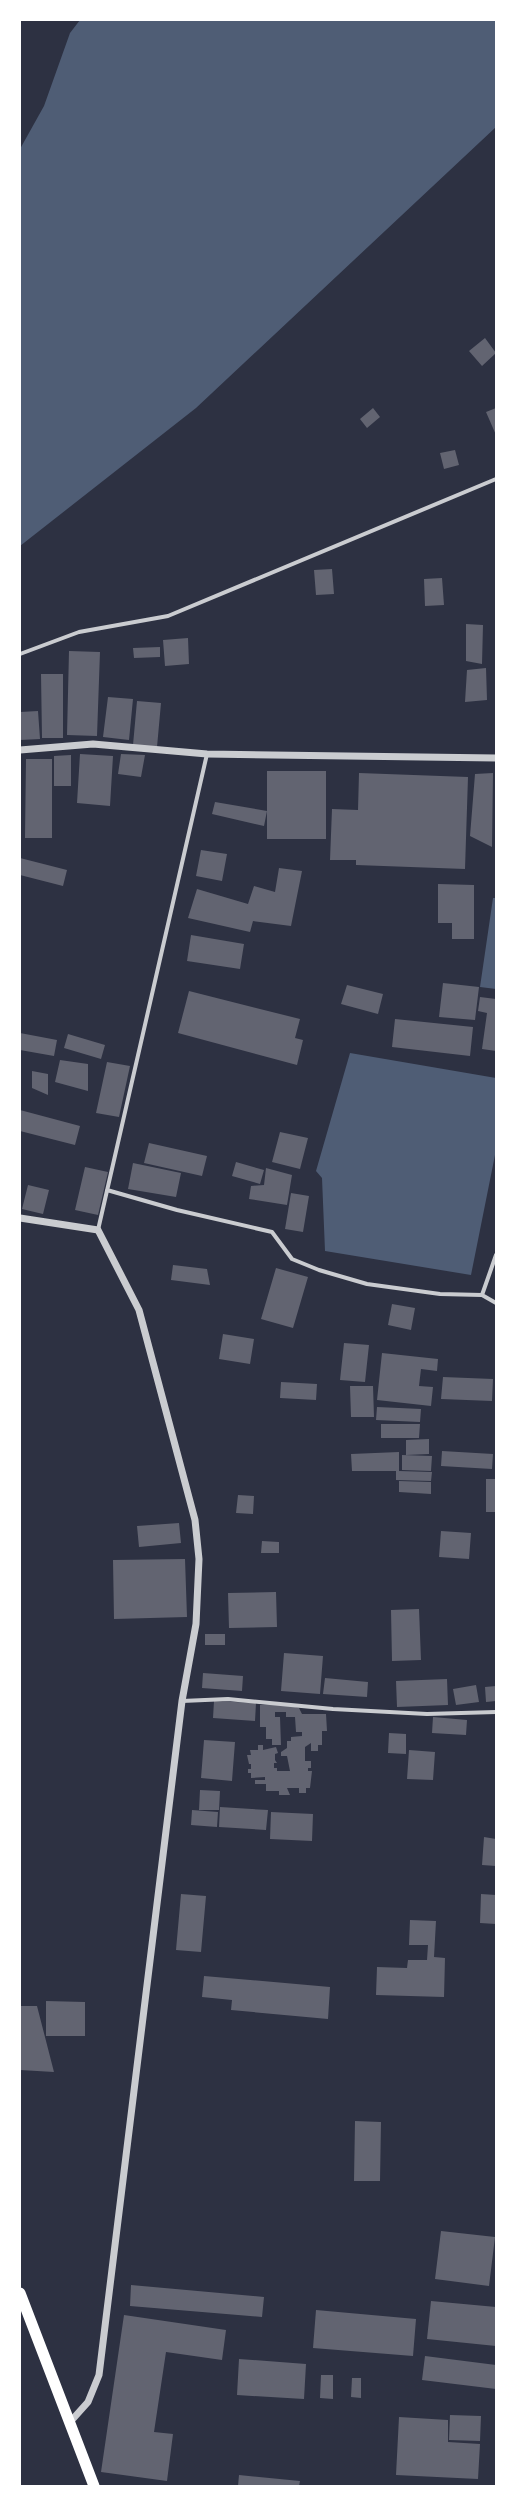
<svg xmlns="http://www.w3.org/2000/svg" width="516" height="2506" viewBox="0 0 516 2506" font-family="Signika,sans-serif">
	<rect width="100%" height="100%" fill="#2d3142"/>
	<path fill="#4f5d75" d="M80,20H496V127L196,408L20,546V149L44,106L70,33Z
		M493,898H496V989L480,987Z
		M350,1053L496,1078V1150L471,1275L325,1251L322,1178L316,1171Z"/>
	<path fill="#626471" d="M485,338L496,353L482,366L469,351Z
		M373,408L380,417L367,428L360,419Z
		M496,408V435L486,412Z
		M455,450L459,465L444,469L440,453Z
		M332,569L334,594L316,595L314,570Z
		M442,578L444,605L425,606L424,579Z
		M466,624L483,625L482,664L466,661Z
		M188,638L189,664L165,666L163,640Z
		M160,647V657L134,658L133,648Z
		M69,651L100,652L97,736L67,735Z
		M486,668L487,700L465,702L467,670Z
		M41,674H63V738H42Z
		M108,697L133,699L129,740L103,737Z
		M137,701L161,703L157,747L133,745Z
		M38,711L40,739L20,740V712Z
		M80,754L113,756L110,806L77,803Z
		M121,754L145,755L141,777L118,774Z
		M71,755V786H54V756Z
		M26,759H52V838H25Z
		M267,771H326V839H267Z
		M359,773L468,777L465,869L356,865V860H330L332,809L358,810Z
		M493,773L492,847L470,836L475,774Z
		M215,802L267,811L264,826L212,814Z
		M201,850L227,854L222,881L196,876Z
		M20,858L67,870L63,886L20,875Z
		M279,868L302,871L291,926L253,921L250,932L188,918L197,889L248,904L254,886L275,892Z
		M438,884L474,885V939H452V923H438Z
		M191,935L244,944L240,969L187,961Z
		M443,983L479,987L475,1020L439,1017Z
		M347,985L383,994L378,1014L341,1004Z
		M189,991L300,1019L295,1038L303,1040L297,1065L178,1033Z
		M480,997L496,999V1051L482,1049L487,1013L478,1011Z
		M395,1019L473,1027L470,1056L392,1047Z
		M20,1033L57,1040L54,1056L20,1050Z
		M68,1034L105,1045L101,1059L64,1048Z
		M60,1060L88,1064V1091L55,1082Z
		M107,1062L130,1066L119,1117L96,1113Z
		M32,1071L48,1074V1095L32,1088Z
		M20,1110L80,1126L75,1145L20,1131Z
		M280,1132L308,1138L300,1169L272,1162Z
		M149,1143L207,1156L202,1176L144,1163Z
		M236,1162L264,1170L260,1184L232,1176Z
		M133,1163L181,1173L176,1197L128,1189Z
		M85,1167L108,1172L98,1215L75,1210Z
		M266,1168L292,1175L287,1205L249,1199L251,1186L264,1185Z
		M28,1185L49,1190L43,1214L22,1209Z
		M291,1193L309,1196L303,1232L285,1229Z
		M173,1265L207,1269L210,1285L171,1280Z
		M276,1268L308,1277L293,1328L261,1319Z
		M392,1304L415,1308L411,1330L388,1325Z
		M223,1334L254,1339L250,1364L219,1359Z
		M344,1343L369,1345L365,1382L340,1380Z
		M382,1353L438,1359L437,1371L421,1369L419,1386L433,1387L431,1406L377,1400Z
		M443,1377L493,1379L492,1401L441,1399Z
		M281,1382L317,1384L316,1400L280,1398Z
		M350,1386H373L374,1417H351Z
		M377,1407L421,1409L420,1422L376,1420Z
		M381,1424H420L419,1438H381Z
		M429,1439V1454L406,1455V1440Z
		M442,1451L493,1454L492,1469L441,1466Z
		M399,1452V1471L432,1472L431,1481L396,1480V1471H352L351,1454Z
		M402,1455L432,1456L431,1471L402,1470Z
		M486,1479H496V1512H486Z
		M399,1481L431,1482V1494L399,1492Z
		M238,1495L254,1496L253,1514L236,1513Z
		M179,1523L181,1543L139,1547L137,1526Z
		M441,1531L471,1533L469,1559L439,1557Z
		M262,1541L279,1542V1553H261Z
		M185,1559L187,1617L114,1619L113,1560Z
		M276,1592L277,1627L229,1628L228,1593Z
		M419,1609L421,1660L392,1661L391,1610Z
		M205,1634H225V1645H205Z
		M284,1653L323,1656L320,1694L281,1691Z
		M203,1673L243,1676L242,1691L202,1688Z
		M325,1678L368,1682L367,1697L323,1694Z
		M447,1679L448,1705L397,1707L396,1681Z
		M476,1685L479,1702L456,1705L453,1689Z
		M496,1686V1701L486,1702L485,1687Z
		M214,1701L256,1703L255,1721L213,1718Z
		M284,1704L299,1708L302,1714H326L327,1731H322V1745H318V1751H311V1743L305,1747V1761H311V1768H308V1771H312L310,1788H306V1793H299V1788H287L290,1795H279V1791H266V1784H255V1780H265V1777L251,1778V1773H248V1769H251V1764H249L247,1755H251L250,1750H258V1745H263V1750L276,1747L278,1753L275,1754V1760L277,1763H274V1768H277V1771H290L287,1756H281V1752L287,1748V1741H291V1737L302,1736V1732H296L295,1717H286V1712H275V1717H280L281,1745H272V1739H266V1727H260V1705Z
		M433,1717L467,1720L466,1735L432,1733Z
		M389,1733L406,1734V1754L388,1753Z
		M204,1740L235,1742L232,1781L201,1778Z
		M409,1750L435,1752L433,1780L407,1779Z
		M200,1790L220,1791L219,1810H199Z
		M220,1807L268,1810L266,1830L219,1827Z
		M192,1810L218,1812L217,1827L191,1825Z
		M271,1812L313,1814L312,1841L270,1839Z
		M484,1837L496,1839V1866L482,1865Z
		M181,1894L206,1896L201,1952L176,1950Z
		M481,1894L496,1895V1924L480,1923Z
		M410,1920L436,1921L434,1957L445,1958L444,1997L376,1995L377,1967L407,1968L408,1960H427L428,1945H409Z
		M204,1976L330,1987L328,2019L231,2010L232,2000L202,1997Z
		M46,2001L85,2002V2036H46Z
		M20,2006H37L54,2072L20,2070Z
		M355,2121L381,2122L380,2181H354Z
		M441,2231L495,2237L489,2286L435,2279Z
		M131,2285L264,2297L262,2317L130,2306Z
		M431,2301L496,2307V2346L427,2339Z
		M316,2310L416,2319L413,2356L313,2348Z
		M124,2315L226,2330L222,2360L166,2352L154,2432L173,2434L167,2481L101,2472Z
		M425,2356L496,2365V2389L422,2380Z
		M239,2359L306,2364L304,2399L237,2395Z
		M321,2375H333V2399L320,2398Z
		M352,2378H361V2398L351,2397Z
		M450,2415L481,2416L480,2441L449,2440Z
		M399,2417L448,2420V2442L480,2444L478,2479L396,2475Z
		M239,2475L300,2481L299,2486H238Z"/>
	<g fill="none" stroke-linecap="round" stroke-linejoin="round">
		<path stroke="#caccd0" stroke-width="4" d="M20,654L79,632L168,616L496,479
			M107,1190L177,1210L272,1232L292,1259L319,1270L367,1284L440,1294L482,1295L496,1303
			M98,1230L207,754
			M482,1295L496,1255
			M182,1701L228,1699L333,1709L427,1714L496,1712"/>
		<path stroke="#caccd0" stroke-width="7" d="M20,750L93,744L207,754L496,758
			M20,1218L98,1230L139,1310L195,1520L199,1559L196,1624L182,1701L99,2375L88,2402L71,2421"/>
		<path stroke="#fff" stroke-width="11" d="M20,2293L94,2486"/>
	</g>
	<rect width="516" height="2506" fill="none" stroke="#ffffff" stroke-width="42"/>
</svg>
